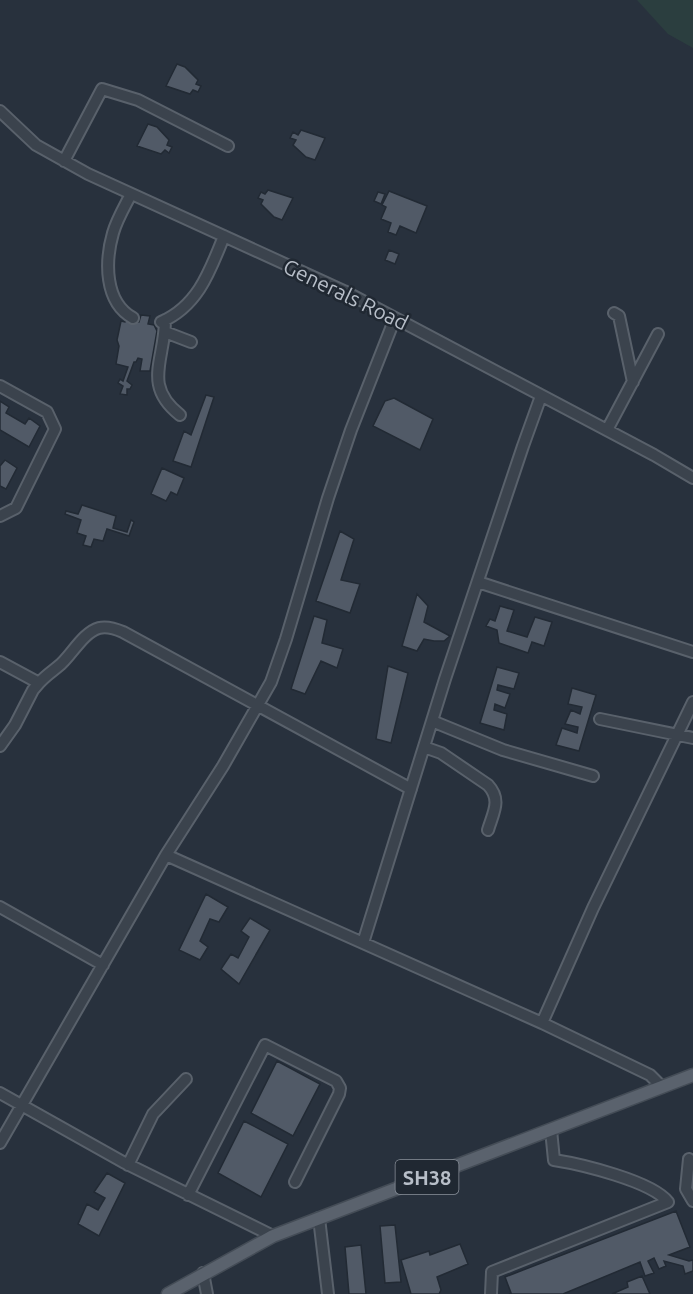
<svg xmlns="http://www.w3.org/2000/svg" width="693" height="1294" viewBox="0 0 693 1294" font-family="Ubuntu,sans-serif">
	<rect width="100%" height="100%" fill="#28313d"/>
	<path fill="#2b3e3f" d="M637,0H693V48L668,34Z"/>
	<path fill="#515a67" stroke="#222a34" stroke-width="1.5" d="M177,64L185,67L198,80L196,84L201,86L198,92L193,90L190,94L166,86Z
		M148,124L157,127L169,140L167,145L172,147L169,153L165,150L161,154L137,146Z
		M301,130L325,138L315,160L306,157L293,145L296,140L290,138L293,132L298,135Z
		M268,190L293,198L282,220L274,217L261,204L263,200L258,198L261,192L265,194Z
		M389,191L427,206L416,233L400,226L396,235L388,232L391,223L381,219L386,207L382,205Z
		M378,192L385,194L381,204L374,201Z
		M389,250L399,254L395,264L385,260Z
		M141,315L150,316L148,324L154,325L157,331L150,371H140L142,359L138,358L136,362H134L127,381L132,385L130,389H127V395L120,394L123,386L118,383L120,379L123,381L128,367L116,364L119,346L117,340L121,321L125,322L127,320L139,322Z
		M206,395L214,397L191,467L173,461L184,431L191,435Z
		M394,398L433,419L420,450L373,426L385,401Z
		M0,401L9,407L6,413L25,424L29,418L40,426L29,447L0,430Z
		M5,460L17,468L6,489L0,486V466Z
		M162,468L184,478L177,495L171,492L166,501L151,494Z
		M82,505L116,516L113,528L127,532L131,520L134,522L129,536L107,529L103,541L94,539L91,547L83,545L86,536L77,533L81,520L65,514L66,511L78,514Z
		M340,531L354,539L341,580L360,584L350,613L316,601Z
		M417,594L428,606L424,622L450,636L444,641H434L424,639L417,651L402,646Z
		M500,606L514,610L507,631L527,637L535,617L552,622L544,646L532,642L528,653L499,643L497,630L486,626L490,619L495,621Z
		M314,616L327,620L322,643L343,649L337,668L321,661L305,694L291,689Z
		M388,666L408,673L391,743L376,739Z
		M497,667L519,673L514,689L498,685L497,690L510,694L505,708L495,704L494,710L507,714L504,730L480,723Z
		M572,688L596,695L579,751L556,745L562,728L577,733L578,727L565,724L571,710L580,714L582,707L568,704Z
		M206,894L228,907L219,922L210,919L200,941L208,947L200,960L179,950Z
		M250,918L270,930L239,984L221,969L231,954L238,958L249,937L241,931Z
		M277,1061L320,1084L293,1136L251,1113Z
		M244,1121L288,1144L261,1197L218,1173Z
		M107,1173L125,1183L99,1236L78,1224L87,1204L98,1210L105,1198L94,1192Z
		M676,1211L690,1247L669,1255L689,1261L693,1260V1271L685,1274L683,1266L664,1261L666,1266L659,1269L654,1258L648,1261L654,1273L645,1276L640,1262L563,1294H509L511,1293L505,1277Z
		M395,1225L401,1282L385,1283L380,1226Z
		M460,1244L468,1264L437,1277L441,1290L439,1294H411L401,1260L429,1251L430,1255Z
		M361,1245L366,1294H349L345,1247Z
		M642,1276L650,1294H612L628,1287L627,1282Z"/>
	<g fill="none" stroke-linecap="round" stroke-linejoin="round">
		<g stroke="#59616b" stroke-width="14">
			<path id="minor" d="M0,111L36,145L88,174L344,291L654,455L693,478
				M64,161L102,89L138,100L228,146
				M131,194C125,206 117,219 113,233C105,261 104,302 133,318
				M614,313L619,316L633,382
				M165,320C165,360 142,385 180,415
				M161,322C198,306 210,271 224,236
				M165,332L191,342
				M0,386L47,412L55,429L16,508L0,516
				M607,430L658,334
				M478,582L693,652
				M0,662L39,683C46,675 53,671 61,664C72,654 84,632 99,628C107,626 116,629 123,632L411,789
				M600,719L693,738
				M432,721L503,750L593,776
				M0,746L15,725L33,690L39,683
				M424,747L441,753L488,785C502,800 493,813 488,830
				M166,855L542,1023L650,1075L662,1087
				M0,907L103,965
				M363,943L445,679L523,446L541,396
				M542,1023L593,908L693,702
				M0,1093L123,1162L273,1236
				M0,1143L166,855L223,766L271,682L286,639L328,498L351,430L395,318
				M689,1159L686,1189L693,1201
				M128,1165L153,1114L186,1079
				M188,1195L265,1045L336,1081L340,1088L339,1094L295,1182
				M319,1218L328,1294
				M203,1273L207,1294
				M491,1294L492,1272L668,1202C652,1181 580,1164 554,1160L551,1130"/>
		</g>
		<g stroke="#444c56" stroke-width="15">
			<path id="major" d="M168,1294L273,1236L693,1075"/>
		</g>
		<use href="#minor" stroke="#3b434d" stroke-width="10"/>
		<use href="#major" stroke="#5a626d" stroke-width="12"/>
	</g>
	<g text-anchor="middle" dominant-baseline="central" stroke-width="5" stroke-linejoin="round" paint-order="stroke">
		<rect fill="#202832" stroke="#8a919b" stroke-width="1.5" x="395.5" y="1160" width="63" height="34" rx="4.5"/>
		<g font-size="20" font-weight="bold" fill="#b7bec8">
			<text x="427" y="1177">SH38</text>
		</g>
		<g font-size="21" fill="#b7bec8" stroke="#202832">
			<text transform="translate(346 294) rotate(26)">Generals Road</text>
		</g>
	</g>
</svg>
